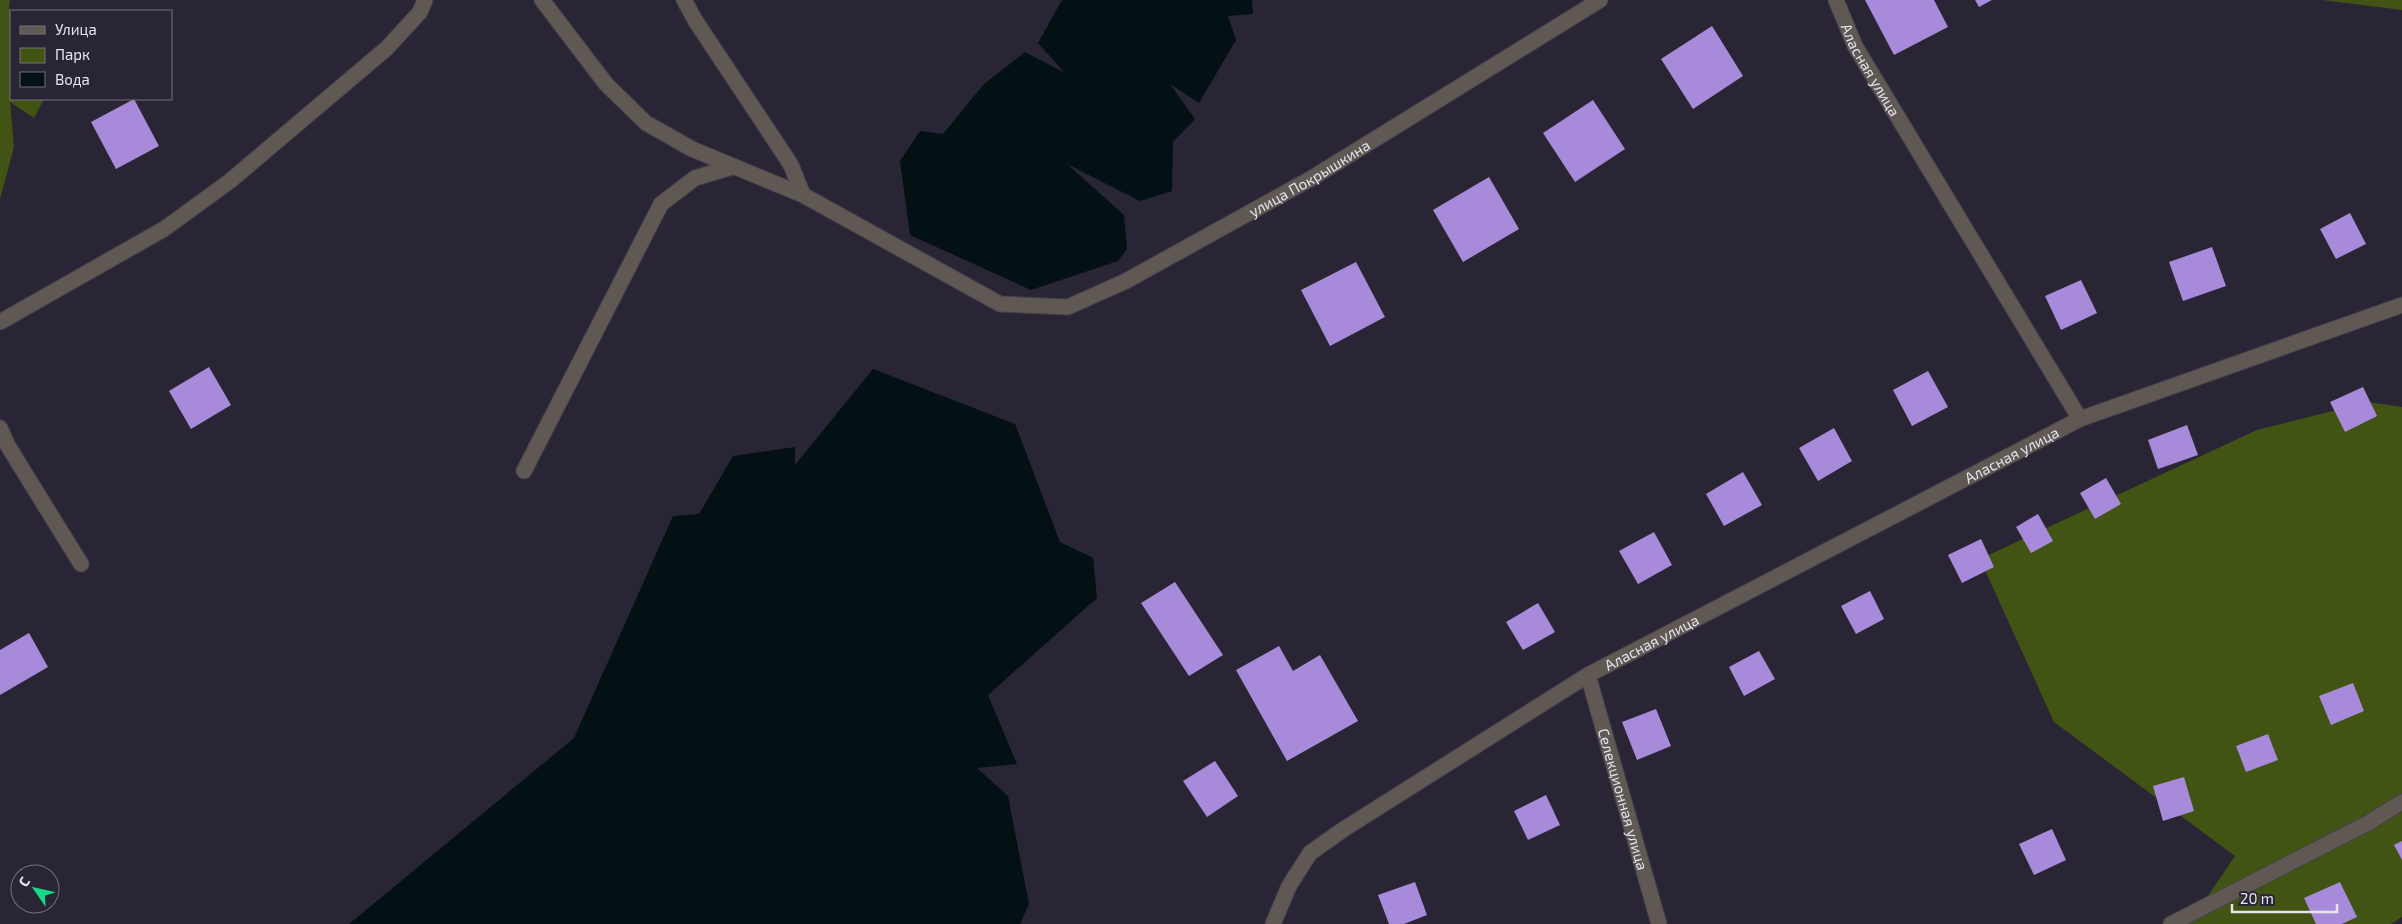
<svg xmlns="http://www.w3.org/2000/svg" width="2402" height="924" viewBox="0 0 2402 924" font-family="'Exo 2',sans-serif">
	<rect width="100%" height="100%" fill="#2a2534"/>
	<path fill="#425414" d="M0,0H10L9,8L11,12V99H44L34,118L10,102L14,147L0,199Z
		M2322,0H2402V10Z
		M2368,402L2402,407V917L2391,924H2176L2197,912L2235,856L2054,722L1980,559L2257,430Z"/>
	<path fill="#031115" d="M1062,0H1252L1253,14L1228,16L1236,40L1199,103L1170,84L1195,119L1173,142L1172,191L1140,201L1067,164L1124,215L1127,249L1118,261L1031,290L910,235L900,161L920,131L943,134L984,84L1025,52L1065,73L1038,43Z
		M873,369L1015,424L1060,542L1093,558L1097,598L988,695L1017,764L977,768L1008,796L1029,904L1020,924H349L574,738L673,516L699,514L733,456L795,447V465Z"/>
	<path fill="#a78bda" d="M1865,0H1934L1948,27L1894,55Z
		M1975,0H1992L1979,7Z
		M1712,26L1743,76L1693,109L1661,59Z
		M134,99L159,146L116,169L91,122Z
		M1593,100L1625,149L1575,182L1543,133Z
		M1489,177L1519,229L1463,262L1433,210Z
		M2350,213L2366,244L2336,259L2320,229Z
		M2212,247L2226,286L2183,301L2169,262Z
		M1356,262L1385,317L1330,346L1301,290Z
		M2081,280L2097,313L2061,330L2045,296Z
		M209,367L231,405L191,429L169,391Z
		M1928,371L1948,407L1912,426L1893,390Z
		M2363,387L2377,416L2345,432L2330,402Z
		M2187,425L2198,455L2158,469L2148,440Z
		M1834,428L1852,461L1818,481L1799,448Z
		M1743,472L1762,505L1724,526L1706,494Z
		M2106,478L2121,504L2095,519L2080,493Z
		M2038,514L2053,541L2031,553L2016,527Z
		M1654,532L1672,565L1638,584L1619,551Z
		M1981,539L1994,567L1962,583L1948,555Z
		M1175,582L1223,655L1189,676L1141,603Z
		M1870,591L1884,619L1856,634L1841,606Z
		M1538,603L1555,632L1523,650L1506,622Z
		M29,633L48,667L0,695V650Z
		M1279,646L1293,671L1320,655L1358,721L1287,761L1236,670Z
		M1759,651L1775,679L1744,696L1729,667Z
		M2353,683L2364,711L2331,725L2319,696Z
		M1656,709L1671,746L1637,760L1622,722Z
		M2268,734L2278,760L2246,772L2236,746Z
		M1215,761L1238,796L1207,817L1183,781Z
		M2184,777L2194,811L2163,821L2153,786Z
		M1546,795L1560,825L1528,840L1514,811Z
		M2052,829L2066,860L2034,875L2019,844Z
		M2402,841V860L2394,845Z
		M1415,882L1427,915L1404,924H1389L1378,895Z
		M2340,882L2357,917L2342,924H2316L2304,898Z"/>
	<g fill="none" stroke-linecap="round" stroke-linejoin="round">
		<g stroke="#44404e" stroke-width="17">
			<g id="minor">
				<path d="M542,0L606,84L646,123L692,149L803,195"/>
				<path id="s1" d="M684,0L695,20L791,165L803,195L1000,304L1068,307L1126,281L1312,178L1600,0"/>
				<path id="s2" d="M1836,0L1855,46L2080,419"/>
				<path d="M0,322L164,229L230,181L387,48L420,12L425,0"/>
				<path d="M0,428L8,446L81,564"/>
				<path d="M524,471L661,204L695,178L732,167"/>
				<path id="s3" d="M1588,675L1659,924"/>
				<path id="s4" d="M1273,924L1289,886L1310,853L1344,829L1588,675L2080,419L2402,305"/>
				<path d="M2171,924L2368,823L2402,802"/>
			</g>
		</g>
		<use href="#minor" stroke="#5f5853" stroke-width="15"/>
	</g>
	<g text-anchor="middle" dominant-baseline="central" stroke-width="5" stroke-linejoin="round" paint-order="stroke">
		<g font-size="15" fill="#e6e3ed" stroke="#2a2534">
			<text stroke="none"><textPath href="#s2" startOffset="78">Аласная улица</textPath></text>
			<text stroke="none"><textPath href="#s1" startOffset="796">улица Покрышкина</textPath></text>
			<text stroke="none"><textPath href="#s4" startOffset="888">Аласная улица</textPath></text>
			<text stroke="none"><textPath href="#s4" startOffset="482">Аласная улица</textPath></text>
			<text stroke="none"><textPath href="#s3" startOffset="129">Селекционная улица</textPath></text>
		</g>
	</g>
	<rect x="10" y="10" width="162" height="90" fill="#2a2534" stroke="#75717e"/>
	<rect x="20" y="26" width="25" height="8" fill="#5f5853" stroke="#75717e"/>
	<text x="55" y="35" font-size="15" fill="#e6e3ed">Улица</text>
	<rect x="20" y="48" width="25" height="15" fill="#425414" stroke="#75717e"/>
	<text x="55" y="60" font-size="15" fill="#e6e3ed">Парк</text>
	<rect x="20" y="72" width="25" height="15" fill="#031115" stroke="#75717e"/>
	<text x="55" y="85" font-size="15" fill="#e6e3ed">Вода</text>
	<g transform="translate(35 889) rotate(304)"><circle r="24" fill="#2a2534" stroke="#75717e"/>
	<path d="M0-4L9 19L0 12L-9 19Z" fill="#16d989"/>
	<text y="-8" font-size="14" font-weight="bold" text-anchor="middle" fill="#e6e3ed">С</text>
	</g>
	<path d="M2232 904v8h105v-8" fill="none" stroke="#e6e3ed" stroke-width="2.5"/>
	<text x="2240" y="904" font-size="15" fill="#e6e3ed" stroke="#2a2534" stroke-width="4" paint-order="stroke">20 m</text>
</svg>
